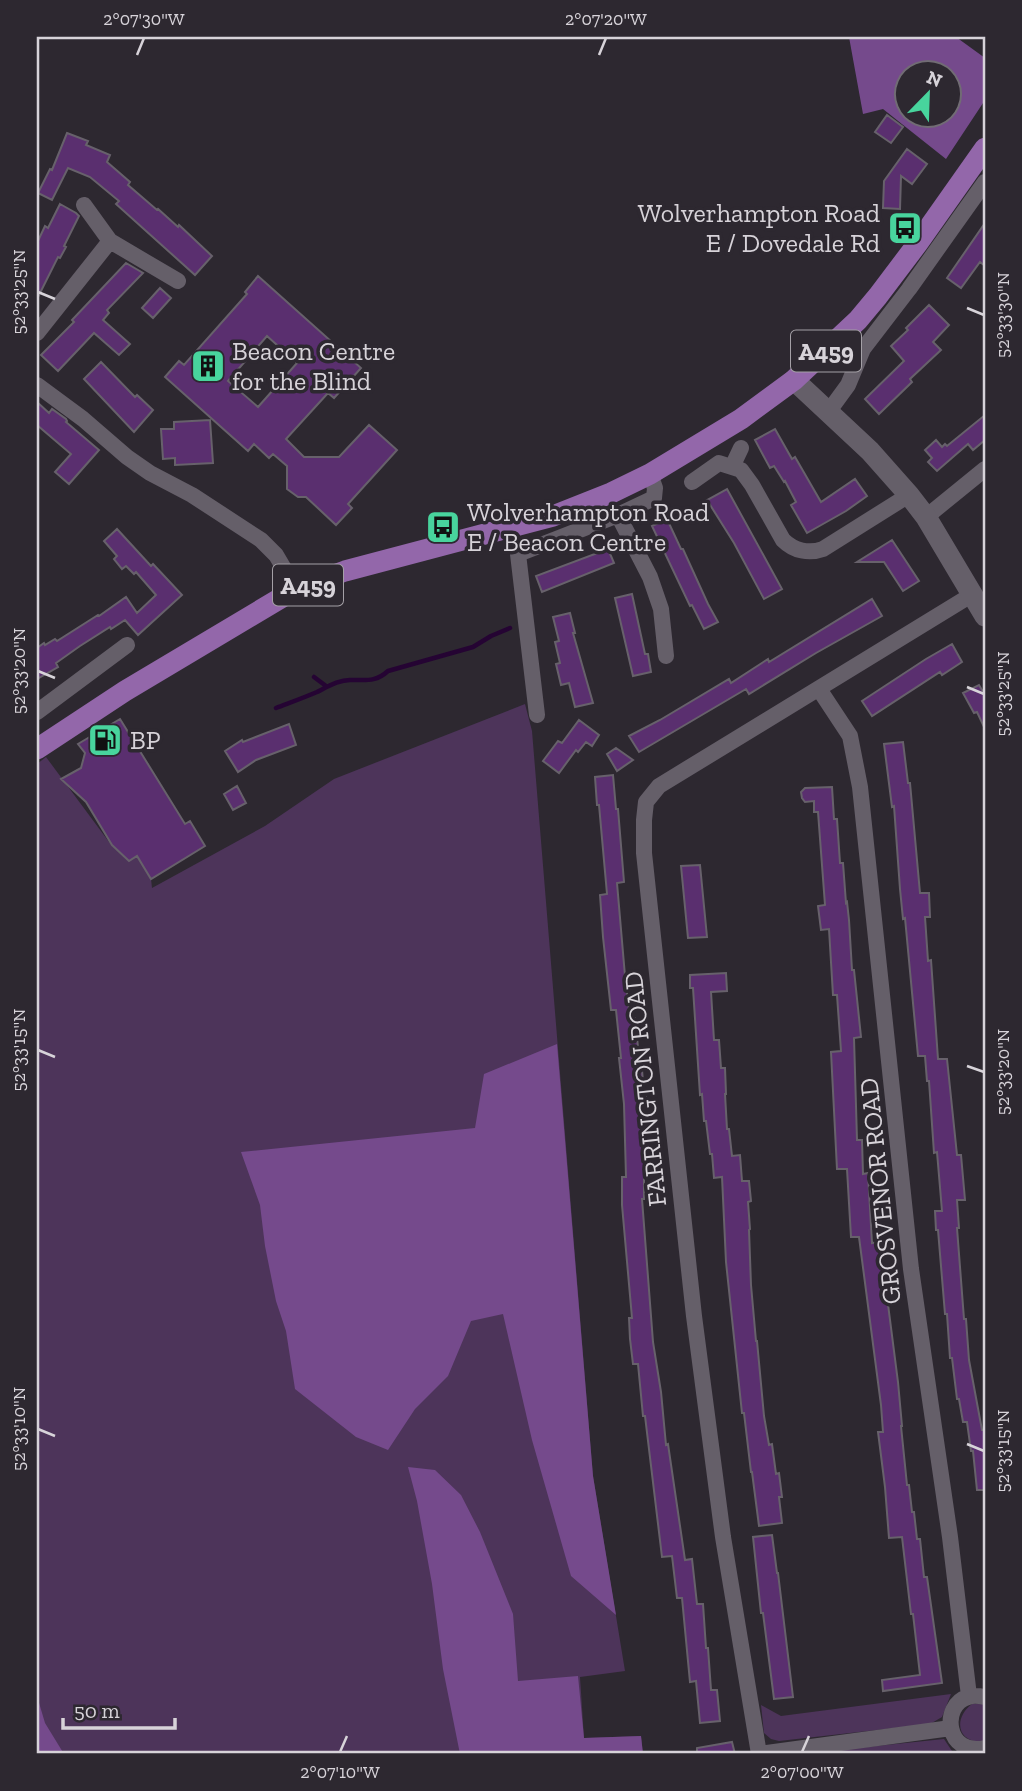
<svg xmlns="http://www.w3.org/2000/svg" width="1022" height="1791" viewBox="0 0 1022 1791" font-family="'Zilla Slab',serif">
	<rect width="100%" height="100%" fill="#2d2830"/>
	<path fill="#4d345a" d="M525,704L532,731L593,1476L625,1671L580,1677L584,1738L641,1736L643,1754H37V764L46,757L112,846L129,861L137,856L151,879L152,888L265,826L334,779Z
		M951,1694L942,1717L930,1724L779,1741L771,1739L764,1733L761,1705L781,1716Z
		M972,1704H985V1741C958,1745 952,1719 972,1704Z
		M944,1739L954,1754H799Z"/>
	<path fill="#754a8c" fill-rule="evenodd" d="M849,37H956L985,58V100L946,159L883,109L863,114ZM906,74H948V116H906Z
		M557,1044L593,1476L616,1615L571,1576L532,1440L503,1314L471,1321L448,1376L415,1409L388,1450L356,1437L295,1389L286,1331L276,1301L265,1246L260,1205L241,1152L475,1128L484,1074Z
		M408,1467L435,1470L461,1495L480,1532L513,1614L518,1681L578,1676L584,1738L641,1736L643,1754H460L443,1669L432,1584L417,1501Z
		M37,1696L45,1723L64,1754H37Z"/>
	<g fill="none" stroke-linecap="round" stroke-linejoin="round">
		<path stroke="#250433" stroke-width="4.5" d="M314,677L326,686
			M276,708C289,703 303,698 317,692C327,687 340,679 352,680C367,680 376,682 388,671L473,647L491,636L510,628"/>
	</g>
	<path fill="#5a2f6f" stroke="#67616b" stroke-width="2" fill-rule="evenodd" d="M887,115L903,127L891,143L875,132Z
		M67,133L88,141L86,145L110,155L107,162L130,182L128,185L157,210L158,209L178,227L179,225L212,256L195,275L116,204L119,201L90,177L68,168L52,200L38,193L50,169L52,170Z
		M907,149L927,164L912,184L901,176L900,209L883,208L884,181Z
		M60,204L76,213L79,216L64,246L66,247L60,258L58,257L37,299V243L45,226L48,228Z
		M985,223V266L980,262L961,288L947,278Z
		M126,263L143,273L107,310L109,313L103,320L130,344L119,355L94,333L58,371L41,355L74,322L72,320Z
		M258,276L361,368L334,398L328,393L286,439L304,457H339L369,425L397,450L348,504L352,508L336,525L306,497H298L287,489V466L273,454L269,458L254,444L248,451L165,377L179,361L184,365L247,294L245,292ZM267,336L297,363L258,407L228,381Z
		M160,288L171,298L153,318L142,308Z
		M929,305L949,325L933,342L941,350L910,379L912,382L879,414L865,399L904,361L891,346L908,330L906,328Z
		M101,362L135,397L137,395L153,410L134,432L84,379Z
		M37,402L49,413L52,409L66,419L67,421L66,422L99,450L69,484L55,472L71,454L37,425Z
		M985,415V440L973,450L968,444L937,471L928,462L932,458L925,450L936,440L942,447L945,444L947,446Z
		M210,420L213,463L175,465V458L163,459L161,429H174V422Z
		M775,429L792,459L795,457L821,502L855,479L867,496L846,511L807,533L791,505L796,502L785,481L784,482L774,466L770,468L755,440Z
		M727,489L782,589L764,599L734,543L707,500Z
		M667,519L681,549H683L708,604L718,622L704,629L692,605L690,606L652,526Z
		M117,529L151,566L153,564L182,595L138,635L125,620L111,629L110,627L80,646L56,663L58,667L37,679V648L44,643L45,645L55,639L57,641L98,615L99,616L126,597L137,613L156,595L136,572L134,574L126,566L122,569L114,559L117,556L104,541Z
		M892,540L919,581L903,591L884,562H857Z
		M608,549L614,563L542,592L536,576Z
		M632,594L645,654H648L651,672L633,676L615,598Z
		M872,599L882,616L816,653L749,694L746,689L639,752L629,736L660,720L729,679L731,683L768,659L769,662Z
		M570,613L575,633H573L593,703L575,707L569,683L561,685L556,664L560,663L555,642L559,641L553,617Z
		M952,644L962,662L942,675L940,672L872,716L862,701L926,659Z
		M979,685L985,695V729L977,712L974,713L963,693Z
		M120,719L185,824L190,821L205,846L151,879L137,856L129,861L112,845L86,802L61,779L81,768L85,753L78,744Z
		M579,720L599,735L592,746L586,742L578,752L576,750L559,773L543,761L558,741L562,743Z
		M289,724L296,745L256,760L238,772L225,751L242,740L243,742Z
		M903,742L908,783H910L920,893H929L930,917H925L928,961L931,960L938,1059H947L957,1155H961L965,1200H957L959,1228H957L964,1319H966L969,1360L982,1430H985V1490H977L973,1451H971L967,1422H963L959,1399H957L952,1358H950L947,1314H945L938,1230H936L935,1211H942L937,1152L934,1153L929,1081H927L925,1056H918L905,918L903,919L900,889L894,806L892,807L884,744Z
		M616,748L633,760L617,771L607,754Z
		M613,775L616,809H618L624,882L617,883L625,976L630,1018H635L639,1057H641L644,1095H646L647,1173H644V1199H642L653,1342L661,1392L666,1445L668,1444L685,1560L692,1559L697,1604H703L706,1648H708L711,1690H717L720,1721L700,1723L696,1681L690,1682L682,1598H677L672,1556L662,1557L645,1416H643L638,1364H633L630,1339L629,1318H632L622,1205V1177H626L624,1104L619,1058H621L616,1010H611L603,937L600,895L607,894L599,805H597L595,777Z
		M237,786L246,803L233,810L224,794Z
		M832,787L834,819H837L840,863H843L846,903L847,902L849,920L852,970H854L861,1037L854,1038L857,1140H862L863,1174L868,1173L872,1243L880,1242L898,1382L902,1426H901L907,1485H909L912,1512H914L917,1539H920L924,1577H927L942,1683L883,1691L882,1680L920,1675L913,1614H911L902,1537L889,1538L885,1487L878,1432H883L881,1405L859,1237H851L847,1169H837L831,1052L841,1051L837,995H833L829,929L821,930L818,906L825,905L818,812H814V801L805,802L802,798L801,792L805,788Z
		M700,865L707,937L688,938L681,866Z
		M726,973L727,991L711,992L714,1040H719L721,1068H725L726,1094H725L727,1129H729L732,1156L740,1155L742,1181H749L751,1201L748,1202L750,1229L749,1230L751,1285L756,1341H757L764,1416L769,1445L772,1444L776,1474L779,1473L782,1497H779L782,1523L759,1526L752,1472H751L744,1413H742L726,1262L722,1177L714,1178L712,1154H710L706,1121H704L702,1094L700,1095L693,988H690V975Z
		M772,1535L777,1573H778L793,1697L774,1699L763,1613H761L753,1537Z
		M732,1742L735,1754H697V1748Z"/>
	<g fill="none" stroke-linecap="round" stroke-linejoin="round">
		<path stroke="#655f69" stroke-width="16" d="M84,205L110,241L178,281
			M37,333L110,241
			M37,385L83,419L127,457L150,473L192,495L261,540L276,555L296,589
			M829,411L848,385L863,349L909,289L985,182
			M732,467L741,448
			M692,482L719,463L741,470L752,485L783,540C794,551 809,554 823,549L909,495
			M618,515L650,577L661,609L666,656
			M926,517L985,469
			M819,689L850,736L860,787L911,1269L950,1537L969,1696
			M37,712L127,645
			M537,715L518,554L618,515L654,498L655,488L650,474
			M985,1697C980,1696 973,1695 968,1697C940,1705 946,1757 985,1748
			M759,1754L723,1537L694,1316L644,853V820L646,802L659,786L973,594
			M759,1754L951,1728"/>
		<path stroke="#655f69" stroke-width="21" d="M794,380L870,451L909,495L926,517L985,616"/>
		<path stroke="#9367aa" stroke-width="21" d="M37,749L125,691L296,589L345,571L553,516L611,493L650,474L741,419L794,380L858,320L878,296L918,243L985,148"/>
	</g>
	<path fill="none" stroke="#d7d3d9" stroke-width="2.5" d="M137,55L144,38M599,55L606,38M38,292L55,299M967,308L984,315M38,671L55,678M967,687L984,694M38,1050L55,1057M967,1066L984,1072M38,1429L55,1436M967,1444L984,1451M340,1752L347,1736M802,1752L809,1736"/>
	<defs>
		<g id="bus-square" transform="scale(1.75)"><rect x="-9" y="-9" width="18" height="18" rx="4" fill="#48d49d" stroke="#2d2830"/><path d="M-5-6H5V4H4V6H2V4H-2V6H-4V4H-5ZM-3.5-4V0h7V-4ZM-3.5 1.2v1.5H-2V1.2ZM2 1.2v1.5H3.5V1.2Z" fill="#111"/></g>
		<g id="building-square" transform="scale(1.75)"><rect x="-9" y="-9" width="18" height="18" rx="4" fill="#48d49d" stroke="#2d2830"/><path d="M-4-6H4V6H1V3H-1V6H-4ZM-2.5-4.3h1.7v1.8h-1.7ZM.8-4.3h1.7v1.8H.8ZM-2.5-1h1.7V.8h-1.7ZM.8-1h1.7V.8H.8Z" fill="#111"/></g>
		<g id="fuel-square" transform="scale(1.75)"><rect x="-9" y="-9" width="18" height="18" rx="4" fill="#48d49d" stroke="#2d2830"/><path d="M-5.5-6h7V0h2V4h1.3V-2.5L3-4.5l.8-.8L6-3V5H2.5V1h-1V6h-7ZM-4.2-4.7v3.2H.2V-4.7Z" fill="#111"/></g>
	</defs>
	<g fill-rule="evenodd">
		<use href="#bus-square" x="905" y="228"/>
		<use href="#building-square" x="208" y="366"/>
		<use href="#bus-square" x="443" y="527"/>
		<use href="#fuel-square" x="105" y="740"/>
	</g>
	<g text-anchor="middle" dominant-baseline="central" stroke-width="7" stroke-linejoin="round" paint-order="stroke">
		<g fill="#2d2830" stroke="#a4a0a6" stroke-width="2">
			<rect x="791" y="330.5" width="70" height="41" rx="5"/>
			<rect x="273" y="564.5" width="70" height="41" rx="5"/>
		</g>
		<g font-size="24" font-weight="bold" fill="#d7d3d9">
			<text x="826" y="351">A459</text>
			<text x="308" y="585">A459</text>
		</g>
		<g font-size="26" fill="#d7d3d9" stroke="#2d2830" text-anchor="start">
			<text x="880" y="213" text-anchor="end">Wolverhampton Road<tspan x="880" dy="30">E / Dovedale Rd</tspan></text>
			<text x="232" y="351">Beacon Centre<tspan x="232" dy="30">for the Blind</tspan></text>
			<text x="467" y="512">Wolverhampton Road<tspan x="467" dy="30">E / Beacon Centre</tspan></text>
			<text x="130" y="740">BP</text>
		</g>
		<g font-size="26" fill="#d7d3d9" stroke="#2d2830">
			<text transform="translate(645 1089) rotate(-96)">FARRINGTON ROAD</text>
			<text transform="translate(880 1191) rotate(-96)">GROSVENOR ROAD</text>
		</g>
	</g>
	<rect width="1022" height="1791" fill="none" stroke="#2d2830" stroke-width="77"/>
	<g transform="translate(928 94) rotate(23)"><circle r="33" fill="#2d2830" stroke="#716c74" stroke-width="2"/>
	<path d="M0-5L12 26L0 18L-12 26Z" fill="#48d49d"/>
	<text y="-10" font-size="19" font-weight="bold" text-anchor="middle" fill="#d7d3d9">N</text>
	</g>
	<path d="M63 1718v10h112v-10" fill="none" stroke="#d7d3d9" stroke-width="3.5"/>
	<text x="74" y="1718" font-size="21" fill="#d7d3d9" stroke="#2d2830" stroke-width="5" paint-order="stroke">50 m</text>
	<rect x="38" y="38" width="946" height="1714" fill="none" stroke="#d7d3d9" stroke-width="2.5"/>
	<g font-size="18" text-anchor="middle" fill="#d7d3d9">
		<text x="144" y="25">2°07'30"W</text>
		<text x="606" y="25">2°07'20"W</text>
		<text transform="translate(19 292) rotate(-90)" y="6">52°33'25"N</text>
		<text transform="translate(1003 315) rotate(-90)" y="6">52°33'30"N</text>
		<text transform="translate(19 671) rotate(-90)" y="6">52°33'20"N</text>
		<text transform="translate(1003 694) rotate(-90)" y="6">52°33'25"N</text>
		<text transform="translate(19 1050) rotate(-90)" y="6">52°33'15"N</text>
		<text transform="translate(1003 1072) rotate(-90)" y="6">52°33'20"N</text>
		<text transform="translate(19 1429) rotate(-90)" y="6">52°33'10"N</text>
		<text transform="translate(1003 1451) rotate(-90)" y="6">52°33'15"N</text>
		<text x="340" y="1778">2°07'10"W</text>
		<text x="802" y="1778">2°07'00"W</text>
	</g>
</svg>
